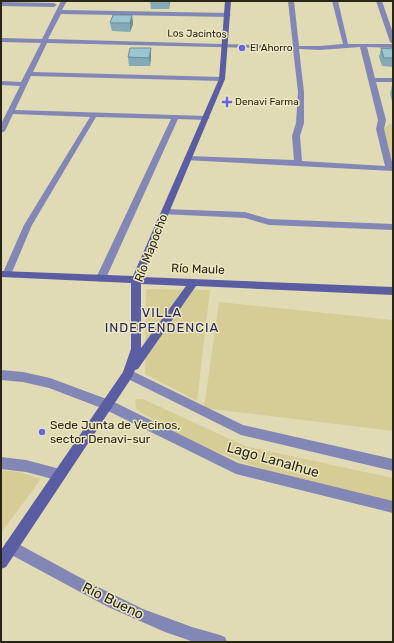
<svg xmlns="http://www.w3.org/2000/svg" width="394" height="643" viewBox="0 0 394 643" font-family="Rubik,sans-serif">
	<rect width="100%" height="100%" fill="#e1dbb5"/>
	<path fill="#d6cd96" d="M389,124H393V162L383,130Z
		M146,289L210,290L197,401L145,374Z
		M219,302L393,320V431L204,408Z
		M136,399H143L245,446L393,478V502C350,491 305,482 263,469C218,454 175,435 136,409L135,402Z
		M1,470L19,472L41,479L1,533Z"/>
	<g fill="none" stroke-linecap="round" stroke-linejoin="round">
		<path fill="#8287b6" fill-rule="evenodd" d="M61,1H67L62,10L228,13L231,15L228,17L61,14L48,39L293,46L288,1H294L299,46H320L343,44L332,1H338L348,44H393V48L367,47L375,78H393V82H376L386,120L384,129L393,166V171L185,160L184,158L188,156L294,160L292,136L296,123L298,92L293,49L47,43L33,72L222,77L225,79L222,81L31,76L15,110L206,116L210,118L206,120L178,119L106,278L101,282L96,278L171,119L96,117L32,225L10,277H4L2,275L24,225L90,117L13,114L5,131L1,133V124L20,86L1,85V81L21,82L41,43L1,42V38L42,39ZM360,47L378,120L376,129L385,166L302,161L300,136L304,123V92L299,49L320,50Z
			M376,1H382L393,33V44L390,42Z
			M1,2L54,3L57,5L54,7L1,6Z
			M165,209L245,212L269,219L393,224V230L269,225L245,218L162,214L161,212L162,210Z
			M128,369L243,425L393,459V471L241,435L124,377L123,374L124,371Z
			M1,370L23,372L50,378L112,401L238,463L393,501V513L236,474L104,409L49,388L23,382L1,380Z
			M1,457L26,460L60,469L64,471L66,475L64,479L60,481L26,472L1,469Z
			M11,540L92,584L143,609L192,627L220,635L225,637L227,642H194L165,632L108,607L6,552L4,547L6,542Z"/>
		<path fill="#5a5da2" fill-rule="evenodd" d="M225,1H231L225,79L142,277L393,287V295L196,286L138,369L135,370L132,377L6,567L1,569V550L123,372L131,349V283L1,277V271L133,276L219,79ZM141,284L186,286L141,348Z"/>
	</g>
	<path fill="#84aab6" d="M150,1H170L169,9H151Z
		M132,15L133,24L130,32L112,31L110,23Z
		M381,48L393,49V67L382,66L379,57Z
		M128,57H151L150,66H129Z
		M392,85H393V105L390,94Z"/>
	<path fill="#6c8b94" d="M169,1H170V2L169,9Z
		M132,15L133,24L130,32V23Z
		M151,48V57L150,66L149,58Z"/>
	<path fill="#9ac6d4" stroke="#6c8b94" d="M113,15H132L130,23H110Z
		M130,48H151L149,58L128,57Z
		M381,48L393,49V58H384Z"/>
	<g fill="#6765df" stroke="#eee8c2" stroke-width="1.5">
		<circle cx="242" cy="48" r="4"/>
		<path d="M225 96h4v4h4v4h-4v4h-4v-4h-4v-4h4z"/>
		<circle cx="42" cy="432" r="4"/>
	</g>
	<g text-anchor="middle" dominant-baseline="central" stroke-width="3" stroke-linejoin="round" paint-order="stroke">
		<g font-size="10" fill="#292618" stroke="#eee8c2">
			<text transform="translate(197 34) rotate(1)">Los Jacintos</text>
		</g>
		<g font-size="10" fill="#292618" stroke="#eee8c2" text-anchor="start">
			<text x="250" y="48">El Ahorro</text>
			<text x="235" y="102">Denavi Farma</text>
		</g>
		<g font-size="12" fill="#292618" stroke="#eee8c2">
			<text transform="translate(151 248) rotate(-69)">Río Mapocho</text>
			<text transform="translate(198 269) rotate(2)">Río Maule</text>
		</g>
		<g font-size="12" fill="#292618" stroke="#eee8c2" text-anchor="start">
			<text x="50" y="425">Sede Junta de Vecinos,<tspan x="50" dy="14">sector Denavi-sur</tspan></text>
		</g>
		<g font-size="13" letter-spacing="1" fill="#272660" stroke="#eee8c2">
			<text x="162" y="312">VILLA<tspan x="162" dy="15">INDEPENDENCIA</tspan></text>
		</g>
		<g font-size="14" fill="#292618" stroke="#eee8c2">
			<text transform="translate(273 460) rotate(16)">Lago Lanalhue</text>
			<text transform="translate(113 601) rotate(26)">Río Bueno</text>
		</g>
	</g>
	<rect width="394" height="643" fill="none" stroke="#292618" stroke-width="4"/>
</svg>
